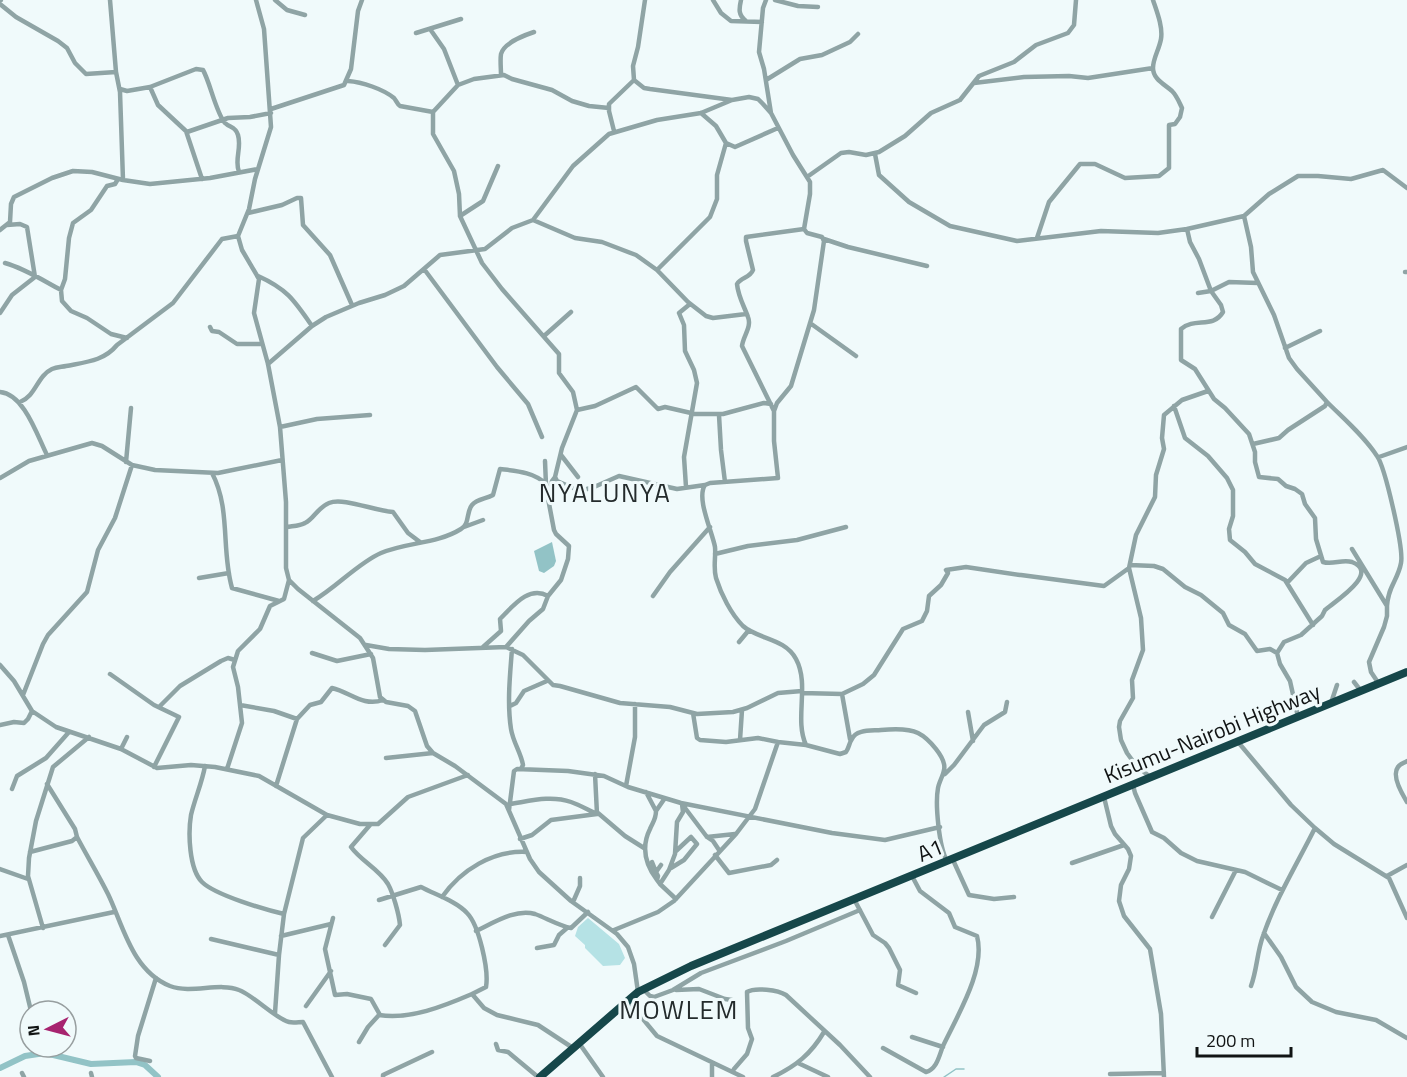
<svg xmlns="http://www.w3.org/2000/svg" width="1407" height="1077" viewBox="0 0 1407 1077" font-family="'Titillium Web',sans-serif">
	<rect width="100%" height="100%" fill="#f0fafb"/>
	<path fill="#b5e2e5" d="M588,918L619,944L625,958L620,965L603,966L585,948V945L575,936L578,927Z"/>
	<path fill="#92c3c6" d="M552,542L556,561L554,566L544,573L539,571L534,551Z"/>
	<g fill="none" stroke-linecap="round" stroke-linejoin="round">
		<path stroke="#92c3c6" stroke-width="1.5" d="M944,1077L956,1069H964"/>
		<path stroke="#92c3c6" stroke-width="6" d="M0,1068L25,1056L45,1053L91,1064L136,1062L145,1065L158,1077"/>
		<path stroke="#8fa4a5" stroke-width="4.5" d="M0,0H1
			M110,0L116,72L120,92L123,180
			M256,0L264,29L271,127L255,179L249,209L238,236L242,250L259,279L254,313L268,364L280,427L286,502V568L289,580L298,589L360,638L373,658L380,697L386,702L408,706L415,711L427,746L433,753L455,766L506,804L530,859L539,872L571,901L617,934L628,947L634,964L638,992
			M275,0L287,10L305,15
			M645,0L638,47L633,66L634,80L644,88L650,89L732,100L749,97L758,99L763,104L771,113L793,155L810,182V194L804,229L807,233L822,237L824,241L814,310L791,386L777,403L774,411V441L778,478L710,483L705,485C696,498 712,531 715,547C716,557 713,567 716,578C721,594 731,614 743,626C757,639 785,638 796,659C810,685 794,719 806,745L840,754L846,752C849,748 849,743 852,739C856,729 872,731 881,730C892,729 908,728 918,733C928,738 947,758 944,770C943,776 939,782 938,788C935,804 939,847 947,861
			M713,0L721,13L731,21L762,22
			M741,0C739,9 738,15 746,21
			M766,0L763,8L759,52L764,69L771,113
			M775,0L798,6L818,7
			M0,4L16,17L58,41L67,48L75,63L86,74L116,72
			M430,29L444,49L458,85
			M416,33L461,19
			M501,75C501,68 500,60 501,54C504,43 525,35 534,32
			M766,80L800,59L822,55L850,42L858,34
			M348,81C362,82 383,89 394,98C396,100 397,104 400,106L433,112
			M974,83L1024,77L1069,76L1088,78L1153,68C1153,58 1159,50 1161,39C1163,27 1157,12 1153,0
			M150,87L196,69L203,70C210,82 216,113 225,123C230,128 235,126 238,135C242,148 234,160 239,172
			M120,89L127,91L150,87L158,105L187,132L228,118L250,117L271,113
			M271,109L344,85L351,69L358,11L362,0
			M701,113L716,126L726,143L735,147L778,128
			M186,131L202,179
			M614,131L609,111V104L634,80
			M875,154L879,175L909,202L950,226L1017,241L1101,231L1158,233L1187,229L1244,216L1269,194L1298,176H1318L1351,179L1383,170L1407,188
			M807,177L841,153L849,152L866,155L879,152L905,136L931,113L960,100L979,76L1014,62L1036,45L1068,33L1074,25L1076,0
			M118,179L115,184L107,186L91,210L73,223L69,238L65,279L61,290L62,301L71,311L87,318L111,334L127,338
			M248,213L282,205L297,198H301L303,225L330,255L352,305
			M460,216L483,201L498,166
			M1244,216L1251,247L1253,272L1274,315L1289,358L1297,369L1327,402L1325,406L1288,430L1279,438L1253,444
			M533,220L575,238L602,242L636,255L657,270L688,302L706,316L713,318L746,314
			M1187,229L1190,242L1199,259L1211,291L1221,305L1223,312C1213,329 1195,317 1181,329V360L1195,369L1214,399L1225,408L1249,434L1255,452V462L1259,477L1278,479L1286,486L1295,489L1302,494L1305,504L1315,518L1316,539L1323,562C1333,565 1342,559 1352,562C1381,573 1334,602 1325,610L1322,616L1301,635L1284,642L1277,653L1280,664L1290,681L1298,717
			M0,230L10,222L11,204L14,197L52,178L73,171L92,172L123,180L150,184L210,178L258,169
			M1037,238L1049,202L1080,164H1095L1125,178L1159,176L1169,168V125L1175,124L1180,117L1182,108C1179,102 1177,96 1172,91C1164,84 1153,79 1153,68
			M824,239L848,247L927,266
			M5,263C26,269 42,280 61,290
			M424,269L497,367L528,404L542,437
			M657,270L710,217L717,199V175L726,143
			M1405,272H1407
			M258,276C287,289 294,300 312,326
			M1198,293L1211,291L1229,282L1258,283
			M0,313L12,295L35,277L27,227L20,224L7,225
			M810,323L856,356
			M210,327L212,331L219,332L237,344H262
			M544,336L571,312
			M1285,348L1320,331
			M268,364L312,326L326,317L359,303L385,295L404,286L440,255L485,249L512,228L533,220L573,166L609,134L657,120L701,113L732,100
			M0,392C24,394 37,435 47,455
			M20,402C36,396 37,376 52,369C57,367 62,367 66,366C86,362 104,361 117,345L173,303L222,239L238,236
			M1327,402C1344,419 1364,436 1377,456C1385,467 1404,549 1401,563C1398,580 1388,586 1387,606
			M1174,406L1185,438L1208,456L1227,478L1233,490V516L1229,529L1230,540L1245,552L1255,564L1285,580L1313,625
			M577,410L595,406L636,387L658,409L665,407L691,413
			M774,411L742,346C743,336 752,327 748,317C744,306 738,296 737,284C741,277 750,278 753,270L746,241V237L804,229
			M691,414H723L764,403L771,404
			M719,415L721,450L725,482
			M280,427L317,419L370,415
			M561,455L578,477
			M1379,457L1407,447
			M545,461L546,485
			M126,462L131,408
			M212,473C231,509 221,550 232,588L279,601
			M555,477L557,481L580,491L594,487L619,476L677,489L705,485
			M0,478L29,461L92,443L102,446L132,465L155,470L218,473L282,460
			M686,487L684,457L697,383L694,370L685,351L684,325L679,313L690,304
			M548,496L552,481L555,477L562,448L577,410L573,392L559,373V354L502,289L482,263L460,216L459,194L454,171L433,134V112L458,85L474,79L504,75L512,79L552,90L572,101L589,106L609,108
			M287,527C292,526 300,526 305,523C314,519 317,508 329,503C343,497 375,511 393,512L408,533L420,542
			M464,527L483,520
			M1352,549L1387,606V616L1384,627L1369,662L1371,672L1379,684
			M715,554L748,546L797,540L846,527
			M1130,565L1154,566L1163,569L1185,587L1201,595L1223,613L1229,625L1245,634L1257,651L1270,649L1277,653
			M1021,575L1104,586L1129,568
			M199,578L229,573
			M1287,583L1306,563L1321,556
			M653,596L670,572L710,527
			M313,601C337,587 358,563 381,553C407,542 437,544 461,529C470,524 466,512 472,505C477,499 486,499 493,495L500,469C516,471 534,472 546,484
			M739,642L749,630
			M366,645L389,649L425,650L506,647L523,655L553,685L560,686L620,703L670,707L697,714L733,712L747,708L778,693L802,691
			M483,647L501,631L500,619C513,606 529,585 548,596
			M506,647L529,621L543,609L548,596L561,580L568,559L569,546L556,534L554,530L547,493
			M512,649C510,675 507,703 511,729C513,742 521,753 523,765L521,769
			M312,653L337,661L371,654
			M0,665L14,681L32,711L56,727L121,749L157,768L191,765L215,767L259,776L327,815L360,824H378L408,797L468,775
			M110,674L154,705L179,717L154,767
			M1354,682L1361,691
			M802,693L842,694L863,684L874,675L903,629L922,621L927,611L929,596L941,585L948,573L946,570L966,567L1020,575
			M842,694L850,739
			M23,695L43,644L48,635L87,592L98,550L115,518L132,465
			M1331,703L1337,685
			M240,705L274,711L297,719L310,705L321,702L332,688C350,692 363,707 383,700
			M160,706L180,686L221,661L228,658L235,660
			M510,706L516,703L524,691L547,681
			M968,712L973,741
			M693,713L697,738L700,740L726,742L758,738L778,742
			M0,725L14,722L24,723L28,719L32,711
			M740,740L742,710
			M1238,742L1291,805L1315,828L1334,844L1389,878L1407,918
			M121,749L127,737
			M386,758L433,753
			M1407,761C1404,763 1400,764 1398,767C1391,776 1402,794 1407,802
			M205,766C202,783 195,798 191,815C188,833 189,869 202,882C215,895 266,910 284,914L279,955L275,1013
			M227,769L242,723L238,687L233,667L238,651L260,629L270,606L284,599L289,580
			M945,774L954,765L984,725L1005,712L1007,702
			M1151,778L1135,764L1127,753L1121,740L1119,727L1120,721L1133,698L1132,680L1143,650L1141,618L1129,568L1136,535L1155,497L1156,475L1164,449L1162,438L1164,415L1182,400L1208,391
			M47,784L75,829L77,837C87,856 98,874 108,894C123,925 132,971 170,986C192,994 219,982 239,990C253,995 276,1019 289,1022C293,1023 299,1022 303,1022L332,1077
			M1133,785L1135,793L1152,832L1164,838L1181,853L1197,861L1245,872L1282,890
			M276,786L297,719
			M626,786L635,737V704
			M12,789L17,776L46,758L69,732
			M646,792L656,811
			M1104,797L1111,826L1115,834L1128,849L1131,856L1129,869L1121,885L1119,901L1124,916L1150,949L1161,1014L1164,1077
			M510,804C530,801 551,795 571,802C580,805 588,810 597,814
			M509,810L514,771L517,769L568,771L604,776L628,787L681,803L832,833L885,840L940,827
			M598,813L625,836L644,848
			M370,825L351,847C361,861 379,869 388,884C393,893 399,914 400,925L385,945
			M707,837L713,841L719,850
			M520,839L532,835L551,820L597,814L595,774
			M30,852L72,841L77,837
			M715,855L729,873L771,865L777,860
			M953,860L969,895L994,899L1014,897
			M652,862L656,872
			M1072,863L1124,845
			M661,865L656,872L658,876L657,880L660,884L669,870L675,854L677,822L683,812L682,804L707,837L735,834
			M671,868L684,860L697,844L691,837L676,851
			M0,869L28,879
			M1387,876L1407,865
			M657,880C645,864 641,847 650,829C653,822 656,819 656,811L665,798
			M660,884L676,899
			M442,897C461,870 493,850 527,852
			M854,899L873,935L885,943L889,948L900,970L898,985L916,993
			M379,900L421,887C436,895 456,901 467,913C479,925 489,970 486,987L472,994
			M573,902L580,886V878
			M284,914L303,838L327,815
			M1212,917L1236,870
			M333,918L325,949L335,995L347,994L371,999L380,1015
			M43,928L28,876L29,858L36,821L53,767L89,737
			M614,930L658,912L674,901L736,834L755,809L778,742L806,745
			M476,931C493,923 516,908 535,914C546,918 560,926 571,928L588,912
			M1264,933L1281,957L1296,987L1312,1002L1336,1012L1376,1020L1407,1038
			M8,935L24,982L31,1011
			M0,936L114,912
			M281,936L331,924
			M211,939L279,955
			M537,948L554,945L559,935L567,928
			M1251,986C1257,970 1257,952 1263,936C1276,898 1297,864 1315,828
			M643,989L650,996L654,997L673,990L701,973L786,941L860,910
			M676,990L699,989L725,999L732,1000
			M628,1001L657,1036L743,1077
			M306,1006L331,971
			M912,1037L943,1047
			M359,1042L368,1027L379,1015C410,1020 444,1006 472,994L484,1008L497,1015L538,1025L573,1048
			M579,1043L603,1077
			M496,1044L498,1050L508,1052L538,1077
			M883,1048L926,1072C937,1069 939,1056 943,1046C957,1016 986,970 977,936L955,927L949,913L920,891L912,876
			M150,1061L136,1058L135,1056L138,1036L156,978
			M712,1063V1077
			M798,1063L828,1077
			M734,1069L747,1054L752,1039L748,1028L747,992C755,987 778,990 786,995L840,1045L870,1077
			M22,1073L24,1077
			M91,1073L92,1077
			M1110,1074L1164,1073
			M383,1077V1075L432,1052
			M773,1077C796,1066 811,1054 824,1032"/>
		<path stroke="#16474a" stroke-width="8" d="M540,1077L638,992L691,966L1407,672"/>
	</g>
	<g text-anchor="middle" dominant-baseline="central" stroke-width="6" stroke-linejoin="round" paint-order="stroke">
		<g font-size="22" fill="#111414" stroke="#f0fafb">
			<text transform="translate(1212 733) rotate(-22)">Kisumu-Nairobi Highway</text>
			<text transform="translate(930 850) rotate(-22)">A1</text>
		</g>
		<g font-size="26" letter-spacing="1.5" fill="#242b2c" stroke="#f0fafb">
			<text x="605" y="492">NYALUNYA</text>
			<text x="679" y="1009">MOWLEM</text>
		</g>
	</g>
	<g transform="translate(48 1029) rotate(264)"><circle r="28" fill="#f0fafb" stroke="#979e9f" stroke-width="1.5"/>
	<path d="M0-4.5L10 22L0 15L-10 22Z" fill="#a7236f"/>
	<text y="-9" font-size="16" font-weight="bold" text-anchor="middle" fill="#111414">N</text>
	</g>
	<path d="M1197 1047v9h94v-9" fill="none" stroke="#111414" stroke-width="3"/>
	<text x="1206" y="1047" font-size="18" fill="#111414" stroke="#f0fafb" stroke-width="4.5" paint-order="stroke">200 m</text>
</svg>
